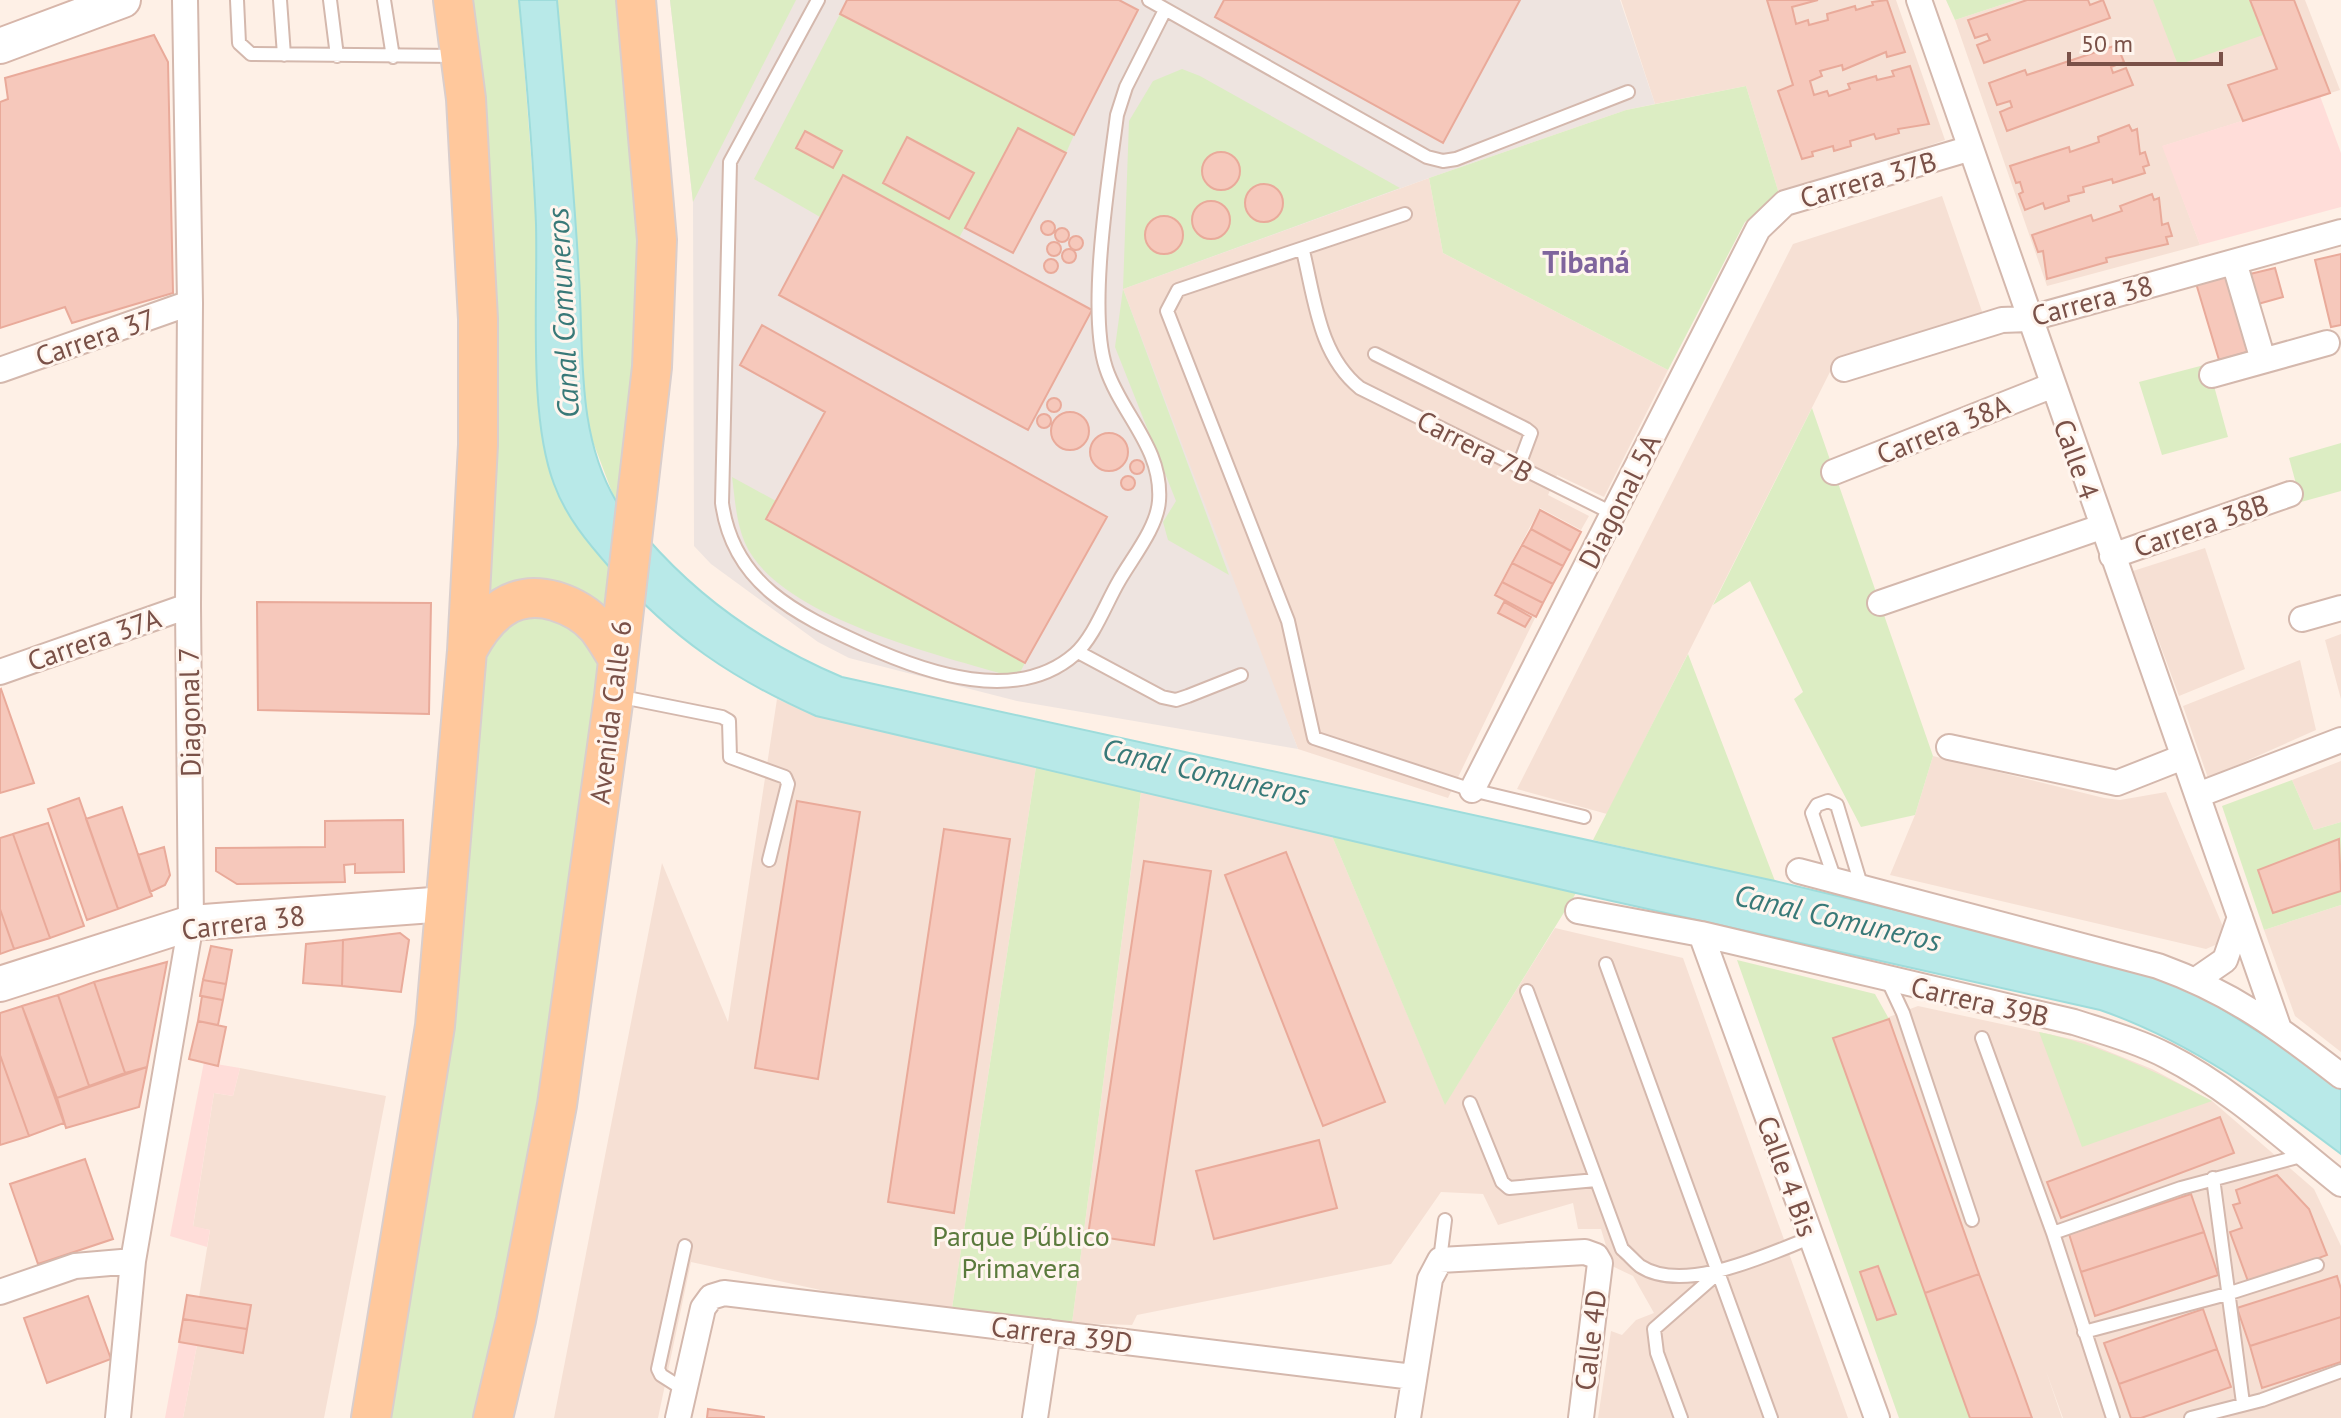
<svg xmlns="http://www.w3.org/2000/svg" width="2341" height="1418" viewBox="0 0 2341 1418" font-family="'PT Sans',sans-serif">
	<rect width="100%" height="100%" fill="#fef0e6"/>
	<path fill="#f6e0d4" d="M1621,0H1896L1945,140L1780,197L1746,86L1655,104Z
		M2016,0H2305L2340,90L2163,146L2200,245L2047,286L1955,20Z
		M1429,178L1443,253L1668,370L1604,497L1557,475L1548,495L1589,516L1581,530L1540,508L1494,595L1535,618L1448,798L1298,749L1229,575L1123,289Z
		M1942,196L1985,320L1834,364L1607,814L1517,789L1793,244Z
		M2205,548L2245,669L2179,696L2133,571Z
		M2341,634V699L2325,640Z
		M2300,660L2316,730L2208,778L2183,706Z
		M777,699L816,716L1036,767L952,1308L825,1291L691,1262L658,1418H554L662,863L728,1022Z
		M1933,756L2104,798L2120,800L2166,792L2224,929L2220,943L2206,949L1890,875L1915,815Z
		M2341,761V822L2314,830L2292,780Z
		M1141,792L1332,836L1445,1104L1555,928L1683,958L1848,1418H1598L1611,1331L1622,1335L1636,1320L1654,1313L1633,1276L1612,1266L1601,1229H1578L1573,1203L1498,1225L1483,1194L1441,1192L1391,1264L1137,1315L1132,1325L1072,1323Z
		M2341,905V1052L2295,1016L2264,930Z
		M1918,1006L2085,1042L2152,1069L2212,1101L2314,1189L2341,1246V1418H2063L2046,1371L2062,1418H1970L1833,1038Z
		M240,1068L386,1096L324,1418H183L197,1345L243,1353L251,1306L199,1297L210,1230L193,1227L214,1093L233,1096Z"/>
	<path fill="#ffddd9" d="M2320,96L2341,153V207L2200,245L2162,146Z
		M204,1062L240,1068L233,1096L214,1093L193,1226L210,1230L207,1247L170,1236Z
		M179,1342L197,1345L183,1418H165Z"/>
	<path fill="#eee4e0" d="M670,0H1620L1655,104L1626,110L1429,178L1123,289L1298,749L1017,701L849,658L818,642L711,564L694,546L693,202Z"/>
	<path fill="#dcedc3" d="M464,0H519L536,220L539,419L554,483L577,528L609,567L603,609L483,608Z
		M557,0H621L639,252L636,346L616,503L586,423L579,278Z
		M670,0H796L693,202Z
		M1946,0H2016L1955,20Z
		M2153,0H2250L2263,35L2178,65Z
		M840,14L1074,135L1066,153L1018,128L959,238L843,176L820,217L754,179Z
		M1182,69L1200,76L1400,188L1123,289L1229,575L1168,540L1163,522L1176,501L1115,347L1123,289L1129,121L1153,81Z
		M1746,86L1780,197L1745,222L1668,370L1443,253L1429,178L1626,110Z
		M2208,364L2228,437L2162,455L2139,382Z
		M1812,408L1933,756L1915,815L1861,827L1794,699L1803,692L1750,581L1713,605Z
		M2341,443V491L2301,502L2289,458Z
		M732,477L776,501L766,519L1025,663L1017,678C943,656 778,618 745,543C736,522 735,499 732,477Z
		M554,610L599,649L579,843L547,1059L478,1418H385L430,1162L466,890L481,646L492,624Z
		M1688,654L1775,881L1593,840Z
		M1036,767L1141,792L1072,1323L952,1308Z
		M2292,780L2314,830L2341,822V905L2264,930L2222,806Z
		M1332,836L1576,893L1445,1105Z
		M1737,960L1875,994L1889,1019L1833,1038L1970,1418H1899Z
		M2039,1032C2101,1045 2155,1071 2212,1101L2082,1147Z"/>
	<path fill="#b8e9e8" stroke="#9edcdb" stroke-width="2" d="M519,0H557C565,92 574,185 579,277C584,353 576,433 616,501C623,515 637,526 647,538C701,600 766,645 842,677L1775,881L2101,959L2172,983L2214,1004L2302,1059L2341,1090V1154C2266,1097 2190,1041 2100,1010L1576,893L816,716C732,679 672,638 611,569C588,543 566,517 554,484C528,415 538,300 536,224C533,150 526,74 519,0Z"/>
	<path fill="#f6c8bb" stroke="#e9aa9a" stroke-width="2" d="M847,0H1119L1138,10L1074,135L840,14Z
		M1224,0H1520L1443,143L1215,17Z
		M1767,0H1818L1792,7L1796,24L1808,20L1809,25L1828,20L1827,14L1855,6L1856,10L1873,5L1872,2L1887,0L1905,52L1887,57L1886,52L1843,70L1842,65L1820,71L1822,76L1810,81L1814,95L1827,91L1829,96L1850,89L1848,84L1876,76L1877,80L1894,76L1892,71L1910,66L1929,124L1898,129L1899,133L1876,139L1874,134L1850,141L1851,146L1834,151L1833,146L1812,152L1813,156L1802,159L1778,91L1793,85Z
		M2027,0H2088L2090,5L2103,0L2110,18L1984,63L1977,45L1990,40L1987,34L1975,38L1968,20Z
		M2250,0H2294L2330,93L2243,121L2228,85L2277,69Z
		M154,35L168,62L173,293L72,323L65,307L0,328V102L8,99L5,78Z
		M2117,45L2124,62L2111,67L2113,73L2126,68L2133,85L2007,131L2000,112L2012,107L2010,101L1997,105L1989,83L2025,70L2027,75Z
		M2129,125L2132,131L2137,129L2140,154L2145,152L2149,165L2143,167L2145,173L2113,183L2112,179L2083,187L2084,192L2068,196L2069,201L2045,209L2043,203L2025,210L2019,194L2023,192L2020,182L2016,183L2010,166L2069,147L2070,152L2099,142L2098,137Z
		M1018,128L1066,153L1013,253L965,228Z
		M805,131L842,151L833,168L796,148Z
		M907,137L974,173L949,219L883,183Z
		M1202 171a19 19 0 1 1 38 0a19 19 0 1 1-38 0Z
		M843,175L1092,310L1028,430L779,295Z
		M1245 203a19 19 0 1 1 38 0a19 19 0 1 1-38 0Z
		M2152,194L2154,200L2159,198L2162,225L2168,223L2172,236L2166,237L2168,244L2106,258L2107,262L2047,279L2043,251L2038,252L2032,235L2091,215L2093,221L2122,211L2120,206Z
		M1192 220a19 19 0 1 1 38 0a19 19 0 1 1-38 0Z
		M1145 235a19 19 0 1 1 38 0a19 19 0 1 1-38 0Z
		M1041 228a7 7 0 1 1 14 0a7 7 0 1 1-14 0Z
		M1055 235a7 7 0 1 1 14 0a7 7 0 1 1-14 0Z
		M1069 243a7 7 0 1 1 14 0a7 7 0 1 1-14 0Z
		M1047 249a7 7 0 1 1 14 0a7 7 0 1 1-14 0Z
		M1062 256a7 7 0 1 1 14 0a7 7 0 1 1-14 0Z
		M2341,254V325L2331,327L2315,260Z
		M1044 266a7 7 0 1 1 14 0a7 7 0 1 1-14 0Z
		M2275,268L2283,297L2258,304L2250,274Z
		M2227,271L2251,351L2219,360L2195,280Z
		M762,325L1107,517L1025,663L766,519L825,412L740,365Z
		M1047 405a7 7 0 1 1 14 0a7 7 0 1 1-14 0Z
		M1051 431a19 19 0 1 1 38 0a19 19 0 1 1-38 0Z
		M1037 421a7 7 0 1 1 14 0a7 7 0 1 1-14 0Z
		M1090 452a19 19 0 1 1 38 0a19 19 0 1 1-38 0Z
		M1130 467a7 7 0 1 1 14 0a7 7 0 1 1-14 0Z
		M1121 483a7 7 0 1 1 14 0a7 7 0 1 1-14 0Z
		M1540,510L1581,532L1571,551L1531,529Z
		M1531,529L1571,551L1563,566L1522,545Z
		M1522,545L1563,566L1553,584L1512,563Z
		M1512,563L1553,584L1543,603L1502,582Z
		M1502,582L1543,603L1536,617L1495,595Z
		M257,602L431,603L429,714L258,710Z
		M1504,602L1531,617L1525,627L1498,613Z
		M1,689L34,783L0,793V690Z
		M79,798L118,909L87,920L48,809Z
		M797,801L860,812L818,1079L755,1068Z
		M122,807L152,896L118,909L86,819Z
		M403,820L404,872L355,873V864L344,865L345,882L237,884L216,871V848L325,847V821Z
		M48,823L84,926L50,938L13,834Z
		M944,829L1010,839L954,1213L888,1202Z
		M13,834L50,938L14,949L0,909V838Z
		M2339,839L2341,891L2273,913L2258,870Z
		M164,847L170,875L165,885L150,892L138,855Z
		M1286,852L1385,1102L1323,1126L1225,875Z
		M1144,861L1211,871L1154,1245L1088,1235Z
		M0,909L14,949L0,954Z
		M400,933L409,940L401,992L342,986L343,940Z
		M343,940L342,986L303,983L306,944Z
		M211,946L232,950L226,984L203,980Z
		M167,962L147,1067L125,1073L94,982Z
		M203,980L226,984L223,1000L200,996Z
		M94,982L125,1073L89,1086L58,995Z
		M58,995L89,1086L57,1098L22,1006Z
		M202,996L223,1000L218,1025L198,1021Z
		M22,1006L64,1123L29,1136L0,1055V1013Z
		M1889,1019L1979,1274L1925,1293L1833,1038Z
		M198,1021L226,1027L218,1066L189,1059Z
		M0,1055L29,1136L0,1145Z
		M147,1067L139,1107L66,1128L57,1098Z
		M2220,1117L2234,1153L2061,1218L2047,1182Z
		M1319,1140L1337,1208L1214,1239L1196,1171Z
		M85,1159L113,1239L38,1264L10,1184Z
		M2277,1175L2309,1209L2327,1255L2249,1284L2230,1232L2242,1228L2233,1205L2240,1203L2236,1190Z
		M2191,1194L2204,1232L2081,1272L2069,1234Z
		M2204,1232L2218,1275L2095,1316L2081,1272Z
		M1878,1266L1896,1314L1877,1320L1860,1272Z
		M1979,1274L2017,1376L2032,1418H1970L1925,1293Z
		M2337,1276L2341,1289V1317L2250,1346L2237,1308Z
		M187,1295L251,1305L247,1329L183,1319Z
		M88,1296L111,1359L47,1383L24,1318Z
		M2203,1309L2217,1349L2119,1384L2104,1343Z
		M2341,1317V1362L2262,1388L2250,1346Z
		M183,1319L247,1329L243,1353L179,1342Z
		M2217,1349L2231,1387L2141,1418H2131L2119,1384Z
		M708,1409L764,1417V1418H707Z"/>
	<g fill="none" stroke-linecap="round" stroke-linejoin="round">
		<g stroke="#d4b8ad" stroke-width="16">
			<path id="lane" d="M237,0L239,43L251,54L457,56
				M280,0L284,55
				M330,0L337,56
				M384,0L393,57
				M818,0L730,162L722,503C733,584 796,614 864,645C926,673 1017,705 1075,654C1094,637 1106,603 1119,581C1132,558 1157,528 1159,501C1163,448 1121,414 1106,368C1087,311 1109,178 1117,115L1126,87L1165,10
				M1149,0L1427,157L1443,161L1456,159L1628,92
				M1405,214L1178,290L1167,311L1288,621L1314,738L1472,790L1584,817
				M1303,251C1315,300 1319,355 1360,388L1612,513
				M1375,354L1526,429L1531,433L1518,468
				M1078,652L1162,697L1176,700L1188,696L1241,675
				M617,696L722,717L729,721L730,757L785,777L788,784L769,860
				M1835,880L1812,813L1817,805L1828,801L1837,805L1862,888
				M1606,964L1771,1418
				M1888,981L1903,1013L1972,1220
				M1527,991L1622,1249C1628,1254 1634,1261 1640,1266C1684,1295 1768,1254 1810,1238
				M1982,1038L2053,1233L2113,1418
				M1470,1103L1502,1182L1509,1188L1596,1180
				M2213,1178L2243,1403
				M2053,1233L2181,1188L2305,1155
				M1440,1260L1445,1220
				M2084,1332L2227,1294L2317,1265
				M683,1389L661,1375L658,1369L685,1246
				M1681,1418L1657,1353L1654,1329L1718,1273
				M2191,1418L2262,1400L2341,1371"/>
		</g>
		<g stroke="#d4b8ad" stroke-width="28">
			<path id="street" d="M1919,0L2279,1029
				M2234,262L2263,360
				M1844,369L2002,320L2028,319L2341,232
				M0,370L190,303
				M2212,375L2327,343
				M1834,472L2051,386
				M2112,556L2290,494
				M1880,603L2101,527
				M2302,619L2341,608
				M0,672L188,606
				M1949,747L2117,783L2183,757
				M1472,790L1758,229L1785,203L1968,149
				M2198,795L2341,740
				M1799,871L2158,966C2233,993 2279,1028 2341,1076
				M1578,911L1701,934L2074,1022C2105,1032 2138,1041 2167,1056C2230,1088 2286,1140 2341,1184
				M1701,934L1877,1418
				M2196,980L2225,960L2240,917
				M0,1292L75,1266L133,1261
				M118,1418L133,1261L191,923L188,606L190,303L185,0
				M678,1418L703,1308L711,1297L724,1293L1413,1377
				M1035,1418L1048,1332
				M1408,1418L1430,1279L1440,1260L1585,1252L1596,1256L1600,1263L1581,1418"/>
		</g>
		<g stroke="#d7b6aa" stroke-width="38">
			<path id="secondary" d="M0,46L123,0
				M0,984L191,923L446,904"/>
		</g>
		<g stroke="#dacecc" stroke-width="42">
			<path id="primary" d="M467,651C486,615 512,589 555,601C571,606 586,614 597,627C605,637 611,648 618,659
				M371,1418L435,1026L467,651L478,445V319L466,99L453,0
				M493,1418L516,1320L557,1105L614,696L652,367L657,240L636,0"/>
		</g>
		<use href="#lane" stroke="#fff" stroke-width="12"/>
		<use href="#street" stroke="#fff" stroke-width="24"/>
		<use href="#secondary" stroke="#fff" stroke-width="34"/>
		<use href="#primary" stroke="#ffc89c" stroke-width="38"/>
	</g>
	<g text-anchor="middle" dominant-baseline="central" stroke-width="6" stroke-linejoin="round" paint-order="stroke">
		<g font-size="28" fill="#7a5148" stroke="#fff5ee">
			<text transform="translate(1868 179) rotate(-16)">Carrera 37B</text>
			<text transform="translate(2092 300) rotate(-15)">Carrera 38</text>
			<text transform="translate(95 337) rotate(-19)">Carrera 37</text>
			<text transform="translate(1943 429) rotate(-22)">Carrera 38A</text>
			<text transform="translate(1475 446) rotate(27)">Carrera 7B</text>
			<text transform="translate(2077 459) rotate(70)">Calle 4</text>
			<text transform="translate(1619 501) rotate(-63)">Diagonal 5A</text>
			<text transform="translate(2201 525) rotate(-19)">Carrera 38B</text>
			<text transform="translate(94 639) rotate(-19)">Carrera 37A</text>
			<text transform="translate(189 712) rotate(-91)">Diagonal 7</text>
			<text transform="translate(610 712) rotate(-83)">Avenida Calle 6</text>
			<text transform="translate(243 922) rotate(-7)">Carrera 38</text>
			<text transform="translate(1980 1001) rotate(13)">Carrera 39B</text>
			<text transform="translate(1788 1176) rotate(70)">Calle 4 Bis</text>
			<text transform="translate(1062 1334) rotate(7)">Carrera 39D</text>
			<text transform="translate(1590 1340) rotate(-83)">Calle 4D</text>
		</g>
		<g font-size="28" fill="#5a7a3c" stroke="#fff5ee">
			<text x="1021" y="1235">Parque Público<tspan x="1021" dy="32">Primavera</tspan></text>
		</g>
		<g font-size="30" font-weight="bold" fill="#7f649d" stroke="#fff5ee">
			<text x="1586" y="261">Tibaná</text>
		</g>
		<g font-size="30" font-style="italic" fill="#387978" stroke="#fff5ee">
			<text transform="translate(562 313) rotate(-93)">Canal Comuneros</text>
			<text transform="translate(1206 771) rotate(13)">Canal Comuneros</text>
			<text transform="translate(1838 917) rotate(13)">Canal Comuneros</text>
		</g>
	</g>
	<path d="M2069 52v12h152v-12" fill="none" stroke="#7a5148" stroke-width="4"/>
	<text x="2081" y="52" font-size="24" fill="#7a5148" stroke="#fff5ee" stroke-width="6" paint-order="stroke">50 m</text>
</svg>
